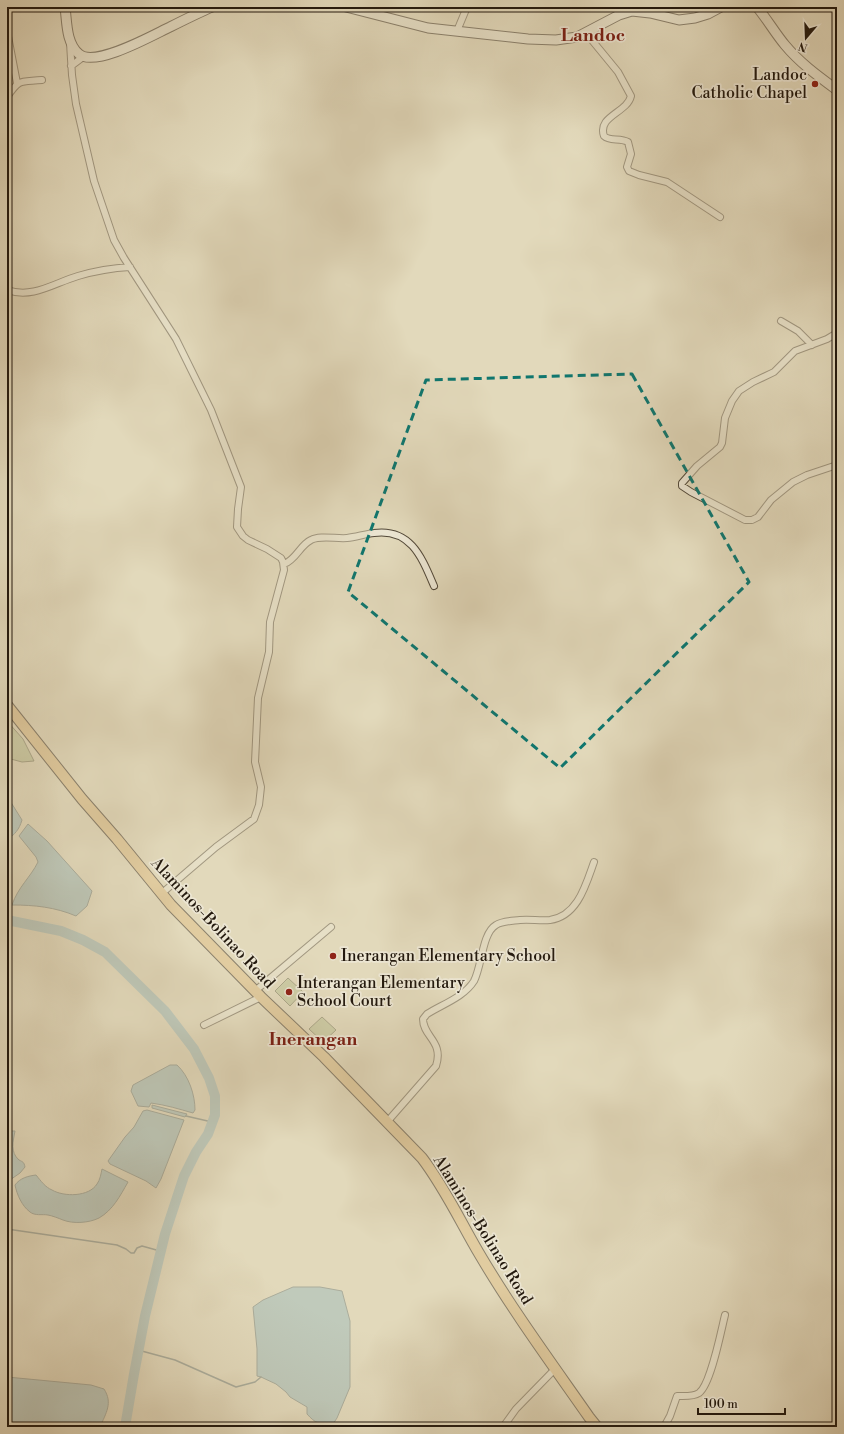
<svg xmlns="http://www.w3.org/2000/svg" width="844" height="1434" viewBox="0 0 844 1434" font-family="'Libre Bodoni',serif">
	<rect width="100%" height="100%" fill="#e2d9bb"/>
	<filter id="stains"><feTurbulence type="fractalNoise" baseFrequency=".005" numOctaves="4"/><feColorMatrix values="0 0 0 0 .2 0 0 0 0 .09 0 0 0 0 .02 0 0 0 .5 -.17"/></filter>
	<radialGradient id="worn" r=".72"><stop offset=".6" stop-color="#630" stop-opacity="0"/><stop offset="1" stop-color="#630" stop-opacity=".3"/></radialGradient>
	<path fill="#b5bf8f" stroke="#6c6c4e" d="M7,721L23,739L34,761L22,762L7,758Z
		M288,978L303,992L290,1006L275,991Z
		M322,1017L336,1030L323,1042L309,1029Z"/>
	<path fill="#98b8ba" stroke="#697875" d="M7,796L22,820C19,830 15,834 7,840Z
		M28,824L47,841L92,891L87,906L76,916C55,907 34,905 12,905C18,887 30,878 38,862L36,857L19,836Z
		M170,1065H177C189,1076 195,1095 195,1110L193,1113C179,1109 166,1105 151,1103L149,1107L138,1106L131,1091L133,1085Z
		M152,1105L187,1114L185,1117L152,1108Z
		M147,1110L184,1120L161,1179L156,1188L146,1181L110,1164L108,1161L125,1137L134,1127L143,1111Z
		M7,1131H15C13,1142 10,1152 19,1160C23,1162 24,1162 25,1167L20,1173L7,1182Z
		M102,1169L128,1182C120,1196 113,1210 99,1218C89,1223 73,1224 63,1220C58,1218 53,1216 48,1215C42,1214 35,1216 30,1212C22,1206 17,1195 15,1185C20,1178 28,1176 36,1175C41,1181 45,1187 52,1190C64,1197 89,1197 97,1184C100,1180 101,1174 102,1169Z
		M293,1287H320L342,1291L350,1321V1387L337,1418L333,1424C321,1426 315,1423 307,1414V1407L290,1397L286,1392L276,1384L261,1377L257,1376V1349L253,1307L263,1300Z
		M7,1377L91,1385L104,1389C113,1403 106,1413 100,1427H7Z"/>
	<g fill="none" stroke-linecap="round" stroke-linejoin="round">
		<path stroke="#697875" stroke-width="1.5" d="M186,1116L212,1122
			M7,1229L117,1245L126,1249L131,1253H134L137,1248L142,1246L160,1251
			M138,1350L175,1360L236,1387L255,1382L261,1377"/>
		<path stroke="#98b8ba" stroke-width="10" d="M7,920L61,931L83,940L105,952L165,1011L194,1049L209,1078L215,1096V1115L208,1134L196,1152L184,1176L165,1234L145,1316L134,1374L125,1427"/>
		<g stroke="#534939" stroke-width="8">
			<path id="street" d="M7,31L17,83
				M457,31L467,7
				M586,33L618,72L631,96C627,113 597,116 604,136C610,142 620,137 628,142L631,154L627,167L629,171L639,175L667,182L720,217
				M70,43L72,75L76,104L94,181L114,240L124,258L176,339L211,410L241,487L238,509L237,527L243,536L248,540L267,549L281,558L283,562L284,570L270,622L269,652L258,698L255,762L261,787L259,805L254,819L216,847L161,894
				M71,66L83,57
				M7,97C20,78 20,82 42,80
				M7,290C33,299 54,283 78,276C95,271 112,268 130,267
				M781,321L798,331L812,345
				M837,333L827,339L795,351L774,372L753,382L739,391L732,401L725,418L722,443L720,447L697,466L682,483V486L691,492L745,520H752L758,517L771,500L793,482L807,475L837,465
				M284,564C296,560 300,545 311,540C320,535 336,539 347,538C356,537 365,534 374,533C411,528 422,558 434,586
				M255,991L331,927
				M204,1025L261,997
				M387,1122L436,1066C444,1041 423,1037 423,1019L427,1014C443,1004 464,997 474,981C482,966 482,933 496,925C502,921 512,921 520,920C530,919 540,921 550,920C578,916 586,884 594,862
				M503,1427L516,1409L555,1369
				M664,1427L670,1416L677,1396C684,1396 693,1397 699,1393C711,1384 721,1331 725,1315"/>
		</g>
		<g stroke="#23190e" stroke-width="11">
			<path id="secondary" d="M65,7C67,22 66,43 79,54C95,68 153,35 170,27C184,20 198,13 212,7
				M346,7L428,28L528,39L556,40L577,37L619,15L632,11L650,13L679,20L695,18L708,14L721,7
				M757,7C767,19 775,33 785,45C800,63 818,76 837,90"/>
		</g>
		<g stroke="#23190e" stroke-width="12">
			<path id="primary" d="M7,705L82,799L117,839L171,905L261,997L324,1057L422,1158C445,1188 461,1223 480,1255C513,1311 552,1364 589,1417L597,1427"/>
		</g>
		<use href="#street" stroke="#ece6d3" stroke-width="6"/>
		<use href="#secondary" stroke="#ece6d3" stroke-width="9"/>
		<use href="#primary" stroke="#e1bc7e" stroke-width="10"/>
	</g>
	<path d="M0 0H844V1434H0ZM632,374L749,582L560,768L348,592L426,380Z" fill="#e2d9bb" fill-opacity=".55" fill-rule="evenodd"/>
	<path fill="none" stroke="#0f766e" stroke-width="3" stroke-dasharray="8 5" stroke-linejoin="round" d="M632,374L749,582L560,768L348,592L426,380Z"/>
	<g fill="#8f2418" stroke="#ece6d3" stroke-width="1.5">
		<circle cx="815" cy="84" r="4"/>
		<circle cx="333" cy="956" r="4"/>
		<circle cx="289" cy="992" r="4"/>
	</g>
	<g text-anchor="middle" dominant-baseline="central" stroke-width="3.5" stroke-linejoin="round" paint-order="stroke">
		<g font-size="16" fill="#23190e" stroke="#ece6d3" text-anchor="start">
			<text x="807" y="75" text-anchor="end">Landoc<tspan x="807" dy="18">Catholic Chapel</tspan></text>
			<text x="341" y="956">Inerangan Elementary School</text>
			<text x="297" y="983">Interangan Elementary<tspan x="297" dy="18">School Court</tspan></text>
		</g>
		<g font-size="16" fill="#23190e" stroke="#ece6d3">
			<text transform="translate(213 923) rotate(47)">Alaminos-Bolinao Road</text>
			<text transform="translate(483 1230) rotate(58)">Alaminos-Bolinao Road</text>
		</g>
		<g font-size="18" font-weight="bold" fill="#7a1f14" stroke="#ece6d3">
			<text x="593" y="35">Landoc</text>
			<text x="313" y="1039">Inerangan</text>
		</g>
	</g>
	<rect width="844" height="1434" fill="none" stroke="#e2d9bb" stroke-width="24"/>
	<rect x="8" y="8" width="828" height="1418" fill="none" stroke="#23190e" stroke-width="2"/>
	<rect x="12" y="12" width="820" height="1410" fill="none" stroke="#23190e"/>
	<g transform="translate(806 38) rotate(199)" stroke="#ece6d3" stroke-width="3" paint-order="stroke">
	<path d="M0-3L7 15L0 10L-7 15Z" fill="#23190e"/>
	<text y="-6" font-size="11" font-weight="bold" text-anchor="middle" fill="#23190e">N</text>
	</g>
	<path d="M698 1408v6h87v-6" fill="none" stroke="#23190e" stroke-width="2"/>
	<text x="704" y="1408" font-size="12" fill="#23190e" stroke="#ece6d3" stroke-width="3" paint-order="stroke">100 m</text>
	<rect width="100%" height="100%" filter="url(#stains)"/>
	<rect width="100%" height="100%" fill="url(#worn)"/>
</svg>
